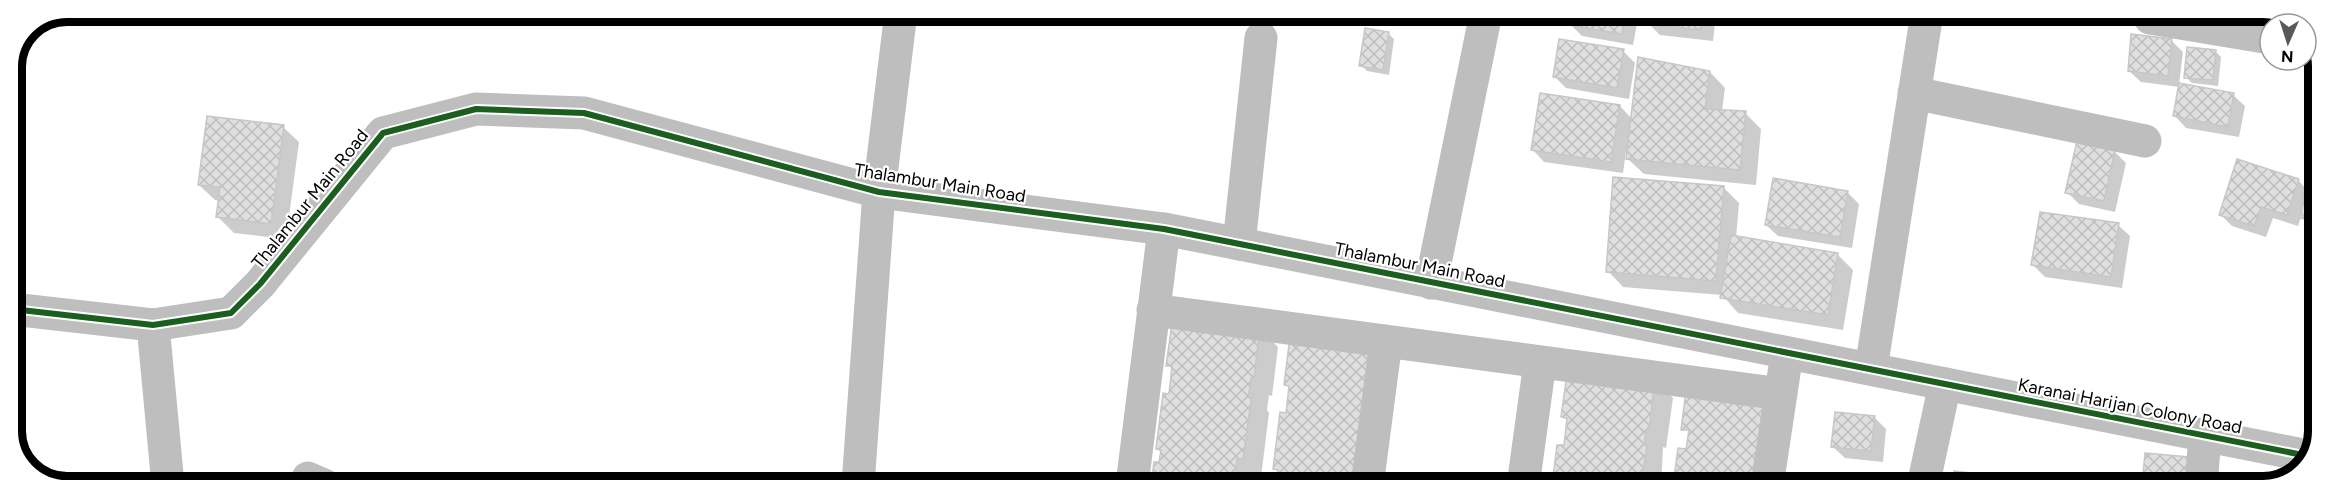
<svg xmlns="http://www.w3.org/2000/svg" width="2330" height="498" viewBox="0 0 2330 498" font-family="Figtree,sans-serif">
	<defs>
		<pattern id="building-cross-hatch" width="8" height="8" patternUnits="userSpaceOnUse" patternTransform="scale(1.5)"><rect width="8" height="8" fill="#dfdfdf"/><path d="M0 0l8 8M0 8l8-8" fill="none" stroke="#bebebe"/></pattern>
	</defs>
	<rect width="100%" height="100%" fill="#fff"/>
	<path fill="#0003" d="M1572,13H1639L1633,45L1582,36L1570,24Z
		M1649,13H1716L1713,41L1660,35L1648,23Z
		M1388,33L1394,39L1389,75L1367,71L1361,65Z
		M2171,40L2183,52L2179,85L2233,95L2245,106L2239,137L2186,128L2175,116L2180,87L2141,82L2129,71Z
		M1623,51L1635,63L1629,99L1566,88L1554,76Z
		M2215,51L2221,57L2218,86L2192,83L2186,77Z
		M1710,72L1725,88L1722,111L1745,113L1761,129L1756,185L1644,174L1628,159L1629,152L1626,151L1623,173L1544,162L1533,150L1620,106L1632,119Z
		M283,127L299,142L286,239L234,233L218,217L220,201L215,200L199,185Z
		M2115,152L2126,163L2115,212L2079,204L2067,192Z
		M2298,180L2307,190L2309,183L2317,184V230L2301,217L2298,226L2273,218L2266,237L2232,226L2220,214Z
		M1723,187L1739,203L1736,238L1837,254L1853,270L1843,330L1738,313L1722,295L1623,287L1608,271Z
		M1847,192L1859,204L1852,248L1778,236L1766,225Z
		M2118,225L2130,236L2122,288L2045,277L2033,265Z
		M1260,329L1278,347L1272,396L1269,395L1267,410L1269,413L1261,477H1255L1254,486L1153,485L1155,463H1160L1162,453L1157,449L1173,370L1168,365Z
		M1654,380L1673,398L1666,448L1663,447L1661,486H1554L1565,447L1568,422L1563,416Z
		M1874,417L1886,429L1883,462L1845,458L1833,447Z"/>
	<path fill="url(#building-cross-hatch)" stroke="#c7c7c7" stroke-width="1.5" d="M1570,13H1625L1622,34L1568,25Z
		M1648,13H1703L1701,30L1646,24Z
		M1365,28L1389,32L1383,70L1359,66Z
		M2131,34L2172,39L2168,76L2128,71Z
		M1559,39L1624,49L1617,88L1553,77Z
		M2187,47L2216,50L2213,80L2184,78Z
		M1638,57L1710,71L1705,109L1746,111L1740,170L1626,159Z
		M2179,83L2234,93L2228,127L2173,116Z
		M1540,93L1620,105L1611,162L1531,150Z
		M207,116L284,125L271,224L216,217L220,187L198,185Z
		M2077,141L2115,150L2104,201L2065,193Z
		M2237,159L2299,179L2287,215L2261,207L2254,226L2219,215Z
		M1613,177L1724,186L1716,281L1606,272Z
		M1773,178L1848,191L1840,237L1765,225Z
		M2307,181L2317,183V222L2300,218Z
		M2040,212L2119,223L2111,277L2031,265Z
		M1731,235L1838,253L1828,315L1720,298Z
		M1173,316L1260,327L1254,378H1251L1249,393H1252L1243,459H1237L1235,476L1241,477L1240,486L1151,485L1154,462H1159L1161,450L1156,449L1163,393L1169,394L1172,366H1166Z
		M1290,336L1378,346L1354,486H1271V481L1276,482L1278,470L1273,469L1280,412L1286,413L1289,386L1284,385Z
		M1568,367L1655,379L1649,430H1646L1644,445H1647L1641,486H1552L1557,445H1564L1567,418L1561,417Z
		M1686,391L1770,402L1759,486H1673L1678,448L1686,449L1689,430H1681Z
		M1835,412L1875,416L1871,451L1831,447Z
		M2145,453L2189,457L2186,486H2142Z
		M1954,471L2021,479L2020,486H1952Z"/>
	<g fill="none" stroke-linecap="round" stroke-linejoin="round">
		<path stroke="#bebebe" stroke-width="33" d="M2150,18L2270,38
			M2306,44L2310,45
			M1914,93L2145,141
			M1239,244L1261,38
			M1431,283L1486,13
			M1153,310L1781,394
			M153,325L168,485
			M1871,369L1927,13
			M308,478L324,485
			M858,485L879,192
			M1132,485L1164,229
			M1367,486L1386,341
			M1523,486L1540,362
			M1767,486L1787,353
			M1923,486L1945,384
			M2201,486L2205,436"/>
		<path stroke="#bebebe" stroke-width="33" d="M879,192L901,12
			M12,309L153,325L231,313L260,284L383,133L476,109L584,113L879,192L1164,229L2308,456"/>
		<g stroke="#fff" stroke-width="10">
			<path id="cycleway" d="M12,309L153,325L231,313L260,284L383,133L476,109L584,113L879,192L1164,229L2308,456"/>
		</g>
		<use href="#cycleway" stroke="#1b5e20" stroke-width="6"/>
	</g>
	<g text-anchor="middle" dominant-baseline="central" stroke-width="4.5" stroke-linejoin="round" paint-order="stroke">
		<g font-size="18" fill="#000" stroke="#fff">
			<text transform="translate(940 183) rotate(9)">Thalambur Main Road</text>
			<text transform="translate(310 199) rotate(-51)">Thalambur Main Road</text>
			<text transform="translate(1420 265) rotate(11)">Thalambur Main Road</text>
			<text transform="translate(2130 406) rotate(11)">Karanai Harijan Colony Road</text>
		</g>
	</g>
	<path d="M0 0H2330V498H0ZM67 22H2263A45 45 0 0 1 2308 67V431A45 45 0 0 1 2263 476H67A45 45 0 0 1 22 431V67A45 45 0 0 1 67 22Z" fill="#fff" fill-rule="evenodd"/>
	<path fill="none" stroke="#000" stroke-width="8" d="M67 22H2263A45 45 0 0 1 2308 67V431A45 45 0 0 1 2263 476H67A45 45 0 0 1 22 431V67A45 45 0 0 1 67 22Z"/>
	<g transform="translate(2288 42) rotate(183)"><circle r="28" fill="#ffffff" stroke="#999999" stroke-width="1.5"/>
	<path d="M0-4.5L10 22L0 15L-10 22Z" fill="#595959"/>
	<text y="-9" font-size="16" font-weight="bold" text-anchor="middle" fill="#000000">N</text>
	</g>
</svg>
